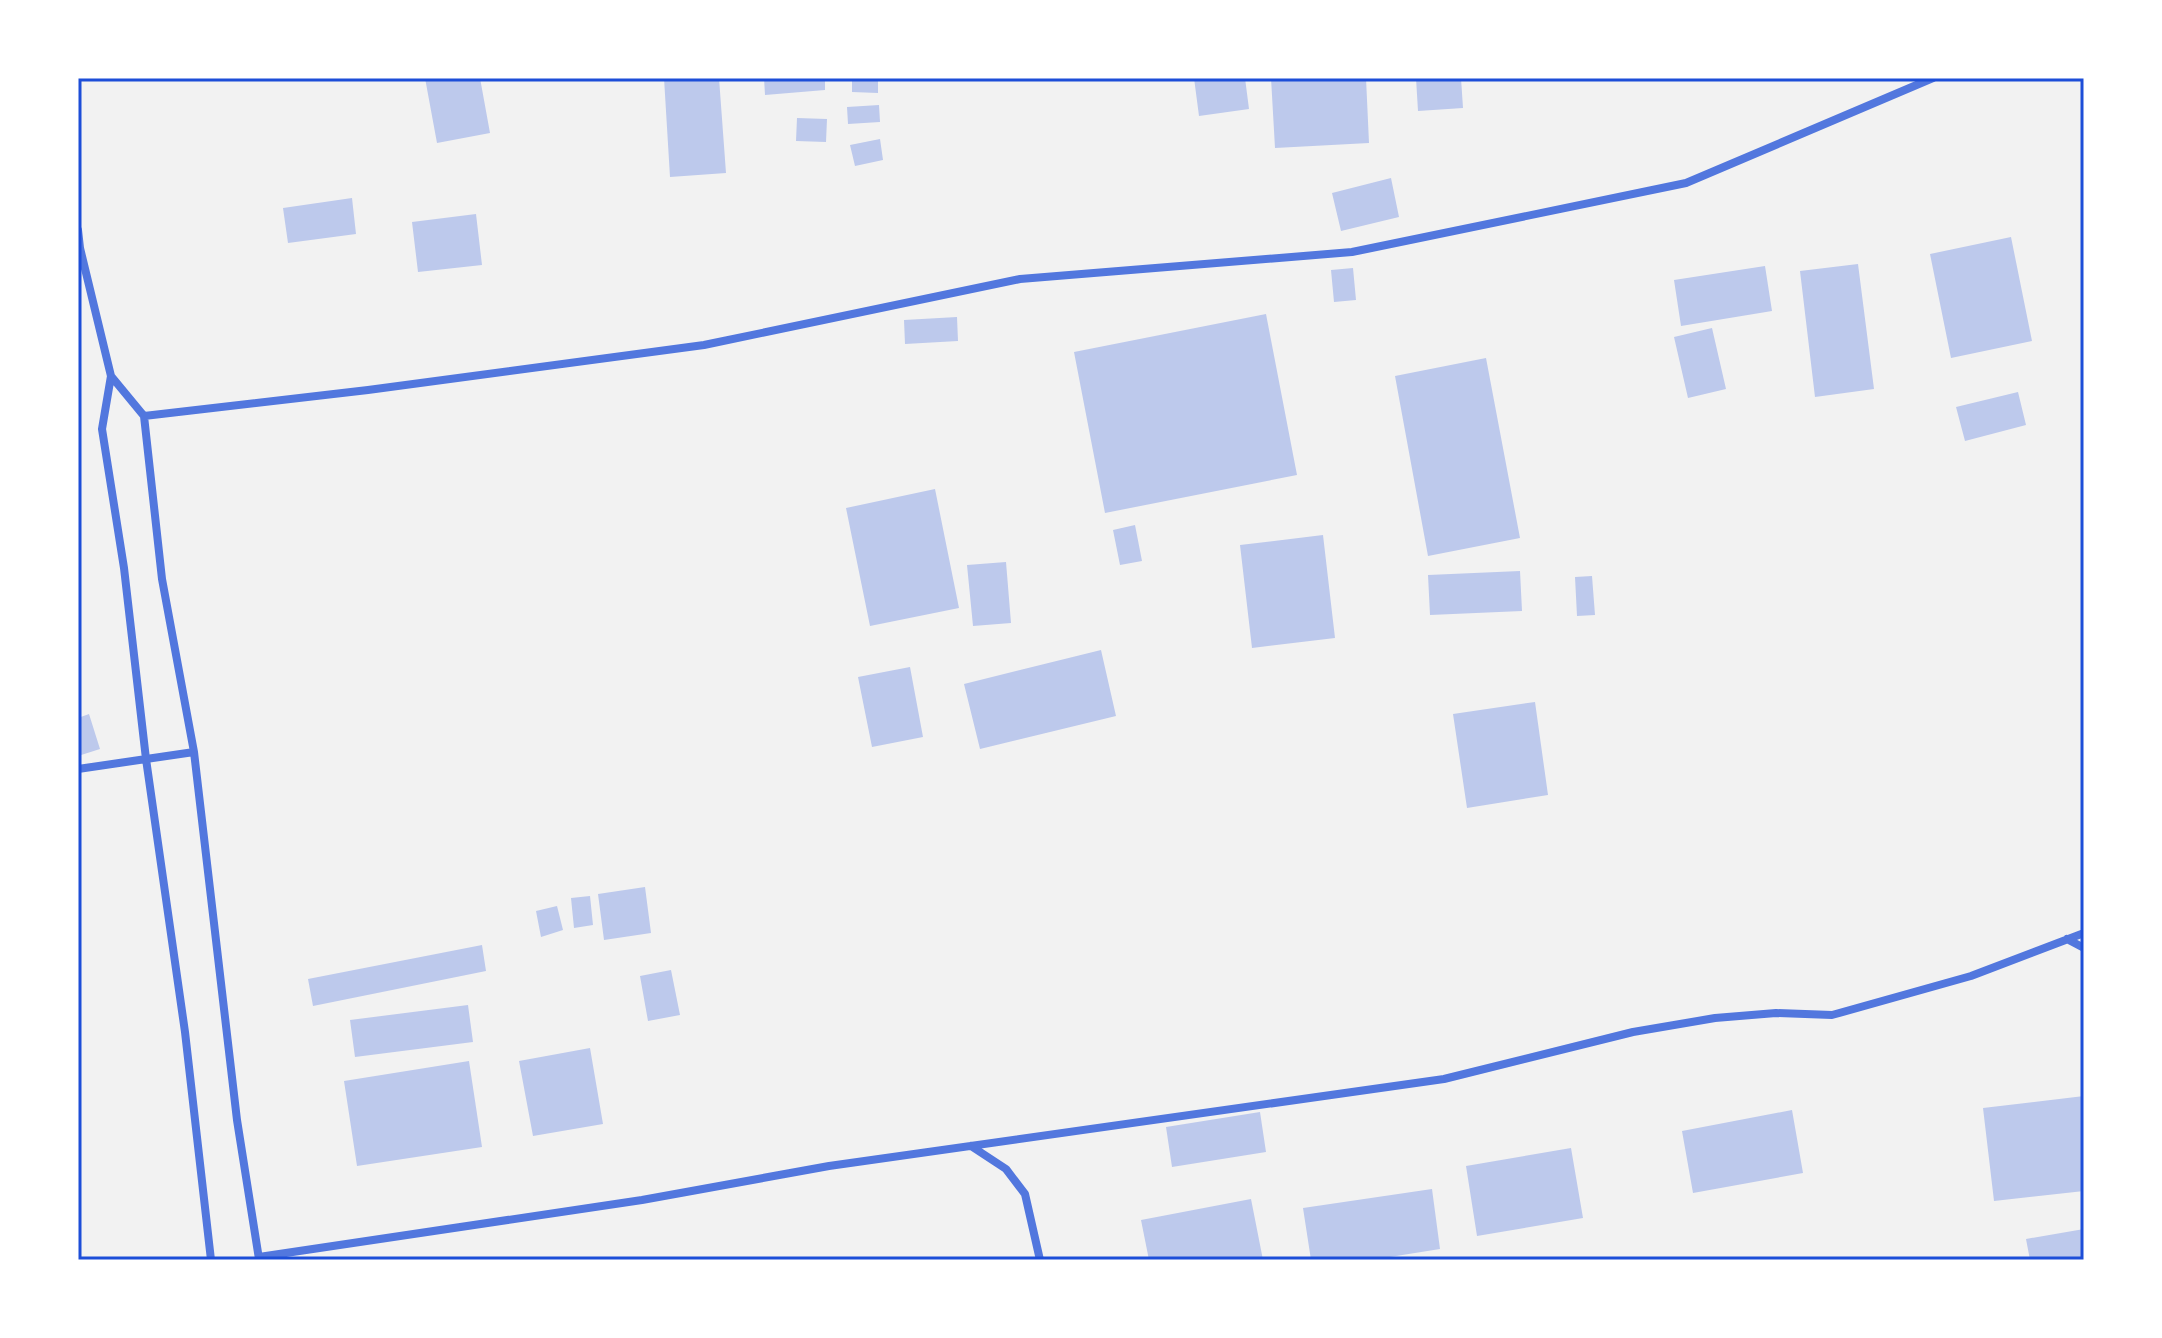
<svg xmlns="http://www.w3.org/2000/svg" width="2162" height="1338" viewBox="0 0 2162 1338" font-family="Arial,sans-serif">
	<rect width="100%" height="100%" fill="#f2f2f2"/>
	<path fill="#bdc9ec" d="M425,78H480L490,133L437,143Z
		M664,78H719L726,173L670,177Z
		M764,78H825V90L765,95Z
		M852,78H878V93L852,92Z
		M1194,78H1245L1249,109L1199,116Z
		M1271,78H1366L1369,143L1275,148Z
		M1416,78H1461L1463,108L1418,111Z
		M879,105L880,122L848,124L847,107Z
		M797,118L827,119L826,142L796,141Z
		M880,139L883,160L855,166L850,145Z
		M1391,178L1399,217L1341,231L1332,193Z
		M352,198L356,234L288,243L283,208Z
		M476,214L482,265L418,272L412,222Z
		M2011,237L2032,341L1951,358L1930,254Z
		M1858,264L1874,389L1815,397L1800,271Z
		M1765,266L1772,311L1681,326L1674,280Z
		M1353,268L1356,300L1334,302L1331,270Z
		M1266,314L1297,475L1105,513L1074,352Z
		M957,317L958,341L905,344L904,320Z
		M1712,328L1726,389L1688,398L1674,337Z
		M1486,358L1520,538L1428,556L1395,376Z
		M2018,392L2026,425L1965,441L1956,407Z
		M935,489L959,608L870,626L846,508Z
		M1135,525L1142,561L1120,565L1113,530Z
		M1323,535L1335,638L1252,648L1240,545Z
		M1006,562L1011,623L973,626L967,565Z
		M1520,571L1522,611L1430,615L1428,575Z
		M1592,576L1595,615L1577,616L1575,577Z
		M1101,650L1116,716L980,749L964,684Z
		M910,667L923,737L872,747L858,677Z
		M1535,702L1548,795L1467,808L1453,714Z
		M89,714L100,749L78,756V718Z
		M645,887L651,933L604,940L598,894Z
		M590,896L593,925L574,928L571,898Z
		M557,906L563,930L541,937L536,911Z
		M482,945L486,971L313,1006L308,979Z
		M671,970L680,1015L648,1021L640,976Z
		M468,1005L473,1042L355,1057L350,1020Z
		M590,1048L603,1124L533,1136L519,1061Z
		M469,1061L482,1147L357,1166L344,1081Z
		M2084,1096V1191L1994,1201L1983,1108Z
		M1792,1110L1803,1173L1693,1193L1682,1131Z
		M1260,1112L1266,1152L1172,1167L1166,1127Z
		M1571,1148L1583,1218L1477,1236L1466,1166Z
		M1432,1189L1440,1249L1371,1260H1311L1303,1208Z
		M1251,1199L1263,1260H1149L1141,1220Z
		M2084,1229V1260H2030L2026,1239Z"/>
	<g fill="none" stroke-linecap="round" stroke-linejoin="round">
		<path stroke="#5277de" stroke-width="8" d="M78,230L80,248L111,376L102,429L124,568L146,759L185,1032L211,1260
			M111,376L144,416L162,579L194,752L237,1120L259,1259
			M144,416L368,390L704,345L1020,279L1352,252L1686,183L1933,78
			M78,769L194,752
			M2067,939L2084,948
			M971,1146L1006,1169L1025,1194L1040,1260
			M259,1257L642,1200L829,1166L1444,1079L1633,1032L1715,1018L1776,1013L1832,1015L1971,976L2084,933"/>
	</g>
	<rect width="2162" height="1338" fill="none" stroke="#ffffff" stroke-width="160"/>
	<rect x="80" y="80" width="2002" height="1178" fill="none" stroke="#1d4ed8" stroke-width="3"/>
</svg>
